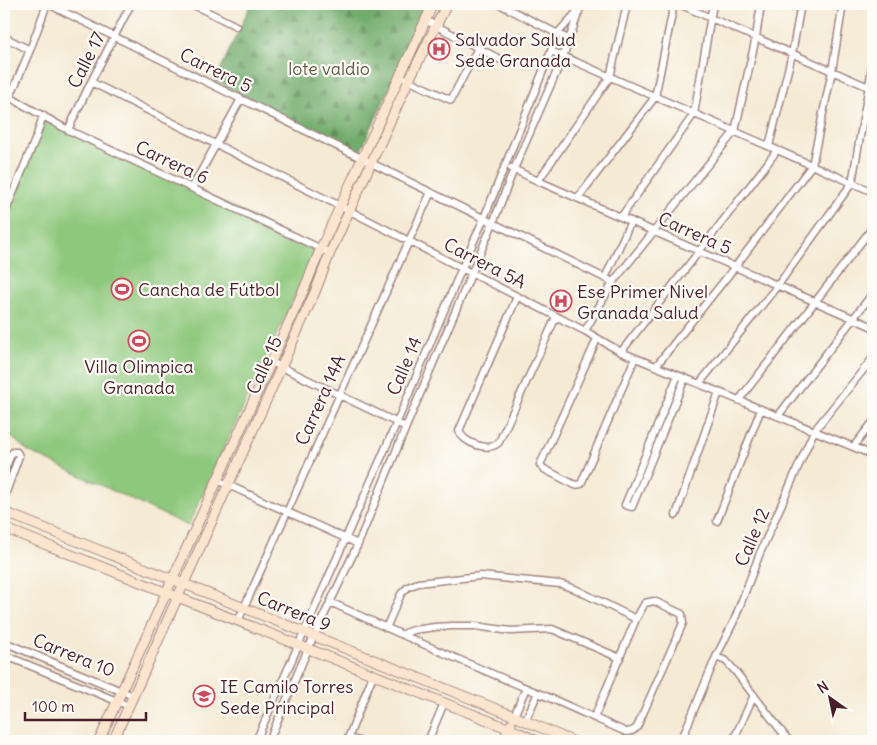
<svg xmlns="http://www.w3.org/2000/svg" width="877" height="745" viewBox="0 0 877 745" font-family="Delius,sans-serif">
	<defs>
		<pattern id="forest-firs" width="22" height="20" patternUnits="userSpaceOnUse" patternTransform="scale(1.25)"><rect width="22" height="20" fill="#72ac6c"/><path d="M5 1l3.5 6h-7zM16 11l3.5 6h-7z" fill="#608b59"/></pattern>
	</defs>
	<rect width="100%" height="100%" fill="#fdfcf7"/>
	<filter id="ink" filterUnits="userSpaceOnUse"><feTurbulence type="fractalNoise" baseFrequency=".02" numOctaves="2"/><feDisplacementMap in="SourceGraphic" scale="10" xChannelSelector="R" yChannelSelector="G"/><feConvolveMatrix kernelMatrix="1 2 1 2 8 2 1 2 1" color-interpolation-filters="sRGB"/></filter>
	<filter id="wash" filterUnits="userSpaceOnUse"><feTurbulence type="fractalNoise" baseFrequency=".0096" numOctaves="4" result="noise"/><feDisplacementMap in="SourceGraphic" scale="20" xChannelSelector="R" yChannelSelector="G"/><feGaussianBlur stdDeviation="1.12" result="paint"/><feColorMatrix in="noise" values="0 0 0 0 0 0 0 0 0 0 0 0 0 0 0 0 0 1.4 0 .05"/><feComposite in="paint" operator="in"/></filter>
	<g filter="url(#wash)">
		<rect width="100%" height="100%" fill="#f5ead4"/>
		<path fill="url(#forest-firs)" stroke="#5e664c" d="M251,4H429L359,154L215,81Z"/>
		<path fill="#8dc87c" stroke="#6c7454" d="M44,116L255,218L315,252L188,526L28,451L4,431V224Z"/>
	</g>
	<g filter="url(#ink)">
		<g fill="none" stroke-linecap="round" stroke-linejoin="round">
			<g stroke="#a08480" stroke-width="9">
				<path id="street" d="M48,4L613,282
					M192,4L236,26
					M499,4L568,39
					M679,4L873,89
					M425,20L507,63
					M4,37L30,50
					M551,51L873,192
					M399,76L451,100L478,48
					M91,82L350,211L585,331L621,352L873,455
					M4,94L68,130L330,253
					M10,97L30,50L47,4
					M68,130L91,82L131,4
					M769,146L792,54L801,4
					M511,168L538,181L873,327
					M538,181L610,77L627,4
					M192,188L241,99
					M578,198L655,97L674,4
					M4,215L37,135L43,115
					M621,217L694,114L713,4
					M605,278L631,221
					M517,297L459,431C463,443 490,453 499,442L556,317
					M585,331L613,282L735,131L756,37L761,4
					M597,339L540,465L544,469L575,485L581,484L635,358
					M621,352L767,164L777,150
					M271,362L406,427
					M656,366L735,267L812,165L832,71L843,4
					M678,375L625,505L632,507L685,378
					M699,384L778,285L852,183L873,62
					M739,400L873,227
					M778,416L873,293
					M854,446L873,422
					M4,472L11,454L13,452H17L19,456L4,498
					M217,480L358,544
					M676,515L719,392
					M717,521L761,409
					M330,602C399,634 468,664 538,693C567,705 596,719 626,732C631,732 634,731 637,727L683,623L682,614L654,601L645,603L636,619L594,718
					M238,621L431,192
					M386,628L401,594L408,587L418,583L480,576L560,584L575,589L636,619
					M403,635L407,632L414,630L435,627L452,626H475L511,631L552,629L620,658
					M4,642L133,696
					M4,655L129,706
					M716,657L726,661L735,671L789,741
					M514,716L526,688
					M525,721L538,693
					M348,738L359,741
					M256,741L397,422L462,268L484,218L551,51L557,34L584,4
					M269,741L308,649L358,544L406,427L493,223L514,169L563,57L579,11
					M347,741L373,675
					M428,741L444,703
					M681,741L716,657L734,621L760,553L814,431L873,358
					M733,741L754,695"/>
			</g>
			<g stroke="#a08480" stroke-width="11">
				<path id="secondary" d="M4,512L514,716L572,741
					M4,528L520,733L537,741
					M99,741L305,287L321,248L433,4
					M113,741L315,292L330,253L409,80L447,4
					M503,741L511,724"/>
			</g>
			<use href="#street" stroke="#fff" stroke-width="6"/>
			<use href="#secondary" stroke="#fce5cf" stroke-width="9"/>
		</g>
	</g>
	<defs>
		<g id="hospital-ring" transform="scale(1.125)"><circle r="9.5" fill="#fdfcf7" stroke="#d1495b" stroke-width="1.5"/><path d="M-5-5h3v3.5h4V-5h3V5h-3V1.5h-4V5h-3Z" fill="#d1495b"/></g>
		<g id="stadium-ring" transform="scale(1.125)"><circle r="9.5" fill="#fdfcf7" stroke="#d1495b" stroke-width="1.5"/><path d="M0-5a6.5 5 0 1 0 0 10a6.5 5 0 1 0 0-10ZM-3.5-1.8h7v3.6h-7Z" fill="#d1495b"/></g>
		<g id="university-ring" transform="scale(1.125)"><circle r="9.5" fill="#fdfcf7" stroke="#d1495b" stroke-width="1.5"/><path d="M0-5L7-2L0 1L-7-2ZM-4 1L0 2.5L4 1V4Q0 6-4 4Z" fill="#d1495b"/></g>
	</defs>
	<g fill-rule="evenodd">
		<use href="#hospital-ring" x="439" y="49"/>
		<use href="#stadium-ring" x="122" y="289"/>
		<use href="#hospital-ring" x="561" y="301"/>
		<use href="#stadium-ring" x="139" y="341"/>
		<use href="#university-ring" x="204" y="696"/>
	</g>
	<g text-anchor="middle" dominant-baseline="central" stroke-width="4.5" stroke-linejoin="round" paint-order="stroke">
		<g font-size="18" fill="#4a1f2b" stroke="#fdfcf7" text-anchor="start">
			<text x="455" y="39">Salvador Salud<tspan x="455" dy="21">Sede Granada</tspan></text>
			<text x="138" y="289">Cancha de Fútbol</text>
			<text x="577" y="291">Ese Primer Nivel<tspan x="577" dy="21">Granada Salud</tspan></text>
			<text x="139" y="366" text-anchor="middle">Villa Olimpica<tspan x="139" dy="21">Granada</tspan></text>
			<text x="220" y="686">IE Camilo Torres<tspan x="220" dy="21">Sede Principal</tspan></text>
		</g>
		<g font-size="18" fill="#4a1f2b" stroke="#fdfcf7">
			<text transform="translate(86 60) rotate(-63)">Calle 17</text>
			<text transform="translate(216 70) rotate(26)">Carrera 5</text>
			<text transform="translate(172 162) rotate(25)">Carrera 6</text>
			<text transform="translate(695 233) rotate(24)">Carrera 5</text>
			<text transform="translate(485 263) rotate(27)">Carrera 5A</text>
			<text transform="translate(264 365) rotate(-66)">Calle 15</text>
			<text transform="translate(404 366) rotate(-67)">Calle 14</text>
			<text transform="translate(320 400) rotate(-66)">Carrera 14A</text>
			<text transform="translate(752 537) rotate(-67)">Calle 12</text>
			<text transform="translate(294 611) rotate(22)">Carrera 9</text>
			<text transform="translate(74 655) rotate(22)">Carrera 10</text>
		</g>
		<g font-size="18" fill="#615a47" stroke="#fdfcf7">
			<text x="329" y="68">lote valdio</text>
		</g>
	</g>
	<rect width="877" height="745" fill="none" stroke="#fdfcf7" stroke-width="20"/>
	<g transform="translate(830 698) rotate(327)" stroke="#fdfcf7" stroke-width="4" paint-order="stroke">
	<path d="M0-4L9 19L0 12L-9 19Z" fill="#4a1f2b"/>
	<text y="-8" font-size="14" font-weight="bold" text-anchor="middle" fill="#4a1f2b">N</text>
	</g>
	<path d="M25 712v8h121v-8" fill="none" stroke="#4a1f2b" stroke-width="2.5"/>
	<text x="32" y="712" font-size="15" fill="#4a1f2b" stroke="#fdfcf7" stroke-width="4" paint-order="stroke">100 m</text>
</svg>
